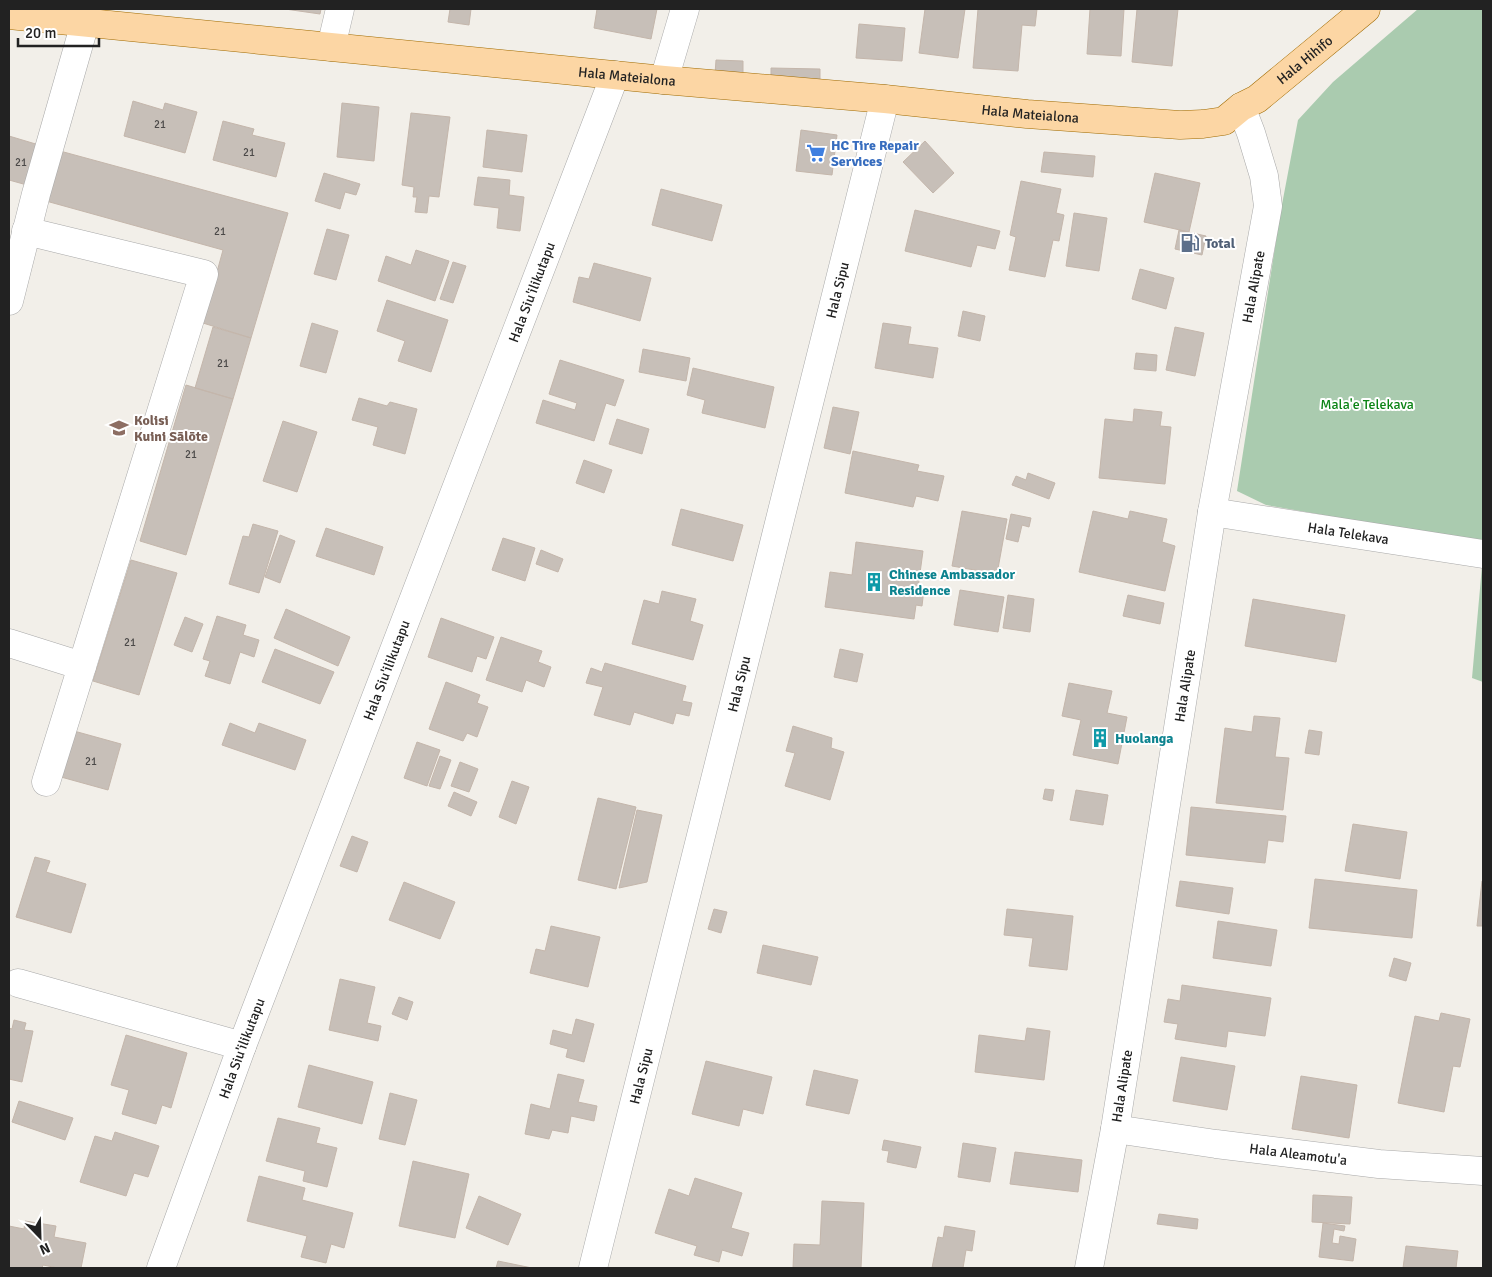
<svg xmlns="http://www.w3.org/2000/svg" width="1492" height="1277" viewBox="0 0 1492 1277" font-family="Signika,sans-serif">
	<rect width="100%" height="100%" fill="#f2efe9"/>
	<path fill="#aacbaf" d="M1418,9H1483V543L1266,505L1237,491L1280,215L1298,120L1333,82Z
		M1482,566H1483V682L1472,678Z"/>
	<path fill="#c7bfb8" stroke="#c4b6ab" d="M285,9H321L320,14Z
		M450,9H471L469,25L448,22Z
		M597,9H657L651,39L594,28Z
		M925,9H965L958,58L919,53Z
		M978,9H1037L1035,26L1022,25L1018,71L973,68Z
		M1090,9H1124L1121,56L1087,54Z
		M1137,9H1178L1172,66L1132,62Z
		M859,24L905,28L902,61L856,58Z
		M716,60L743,61V75L715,74Z
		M771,68L820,69V82L771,80Z
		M133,101L163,110L165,103L197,112L185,153L124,136Z
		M342,103L379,107L374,161L337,157Z
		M411,113L450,117L439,197L429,196L427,213L415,212L417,197H413L414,187L402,185Z
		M223,121L254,129L252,135L285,143L276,177L213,160Z
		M487,130L527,135L522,172L483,167Z
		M801,130L837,135L832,175L796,171Z
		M9,136L39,145L27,185L9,180Z
		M925,141L954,173L933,193L903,162Z
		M60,151L288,213L251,338L203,323L223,250L46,201Z
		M1044,152L1095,156L1093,177L1041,172Z
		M324,173L360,184L356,195L345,192L340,209L315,201Z
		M1155,173L1200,183L1189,232L1144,222Z
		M478,177L510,180L509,195L524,197L520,231L497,228L499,208L474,205Z
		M1021,181L1061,189L1056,213L1064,215L1059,241L1053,240L1045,277L1009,270L1016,237L1010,235Z
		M661,189L722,205L712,241L652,225Z
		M915,210L1000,231L995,249L977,245L971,267L905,251Z
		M1074,213L1107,218L1099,271L1066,266Z
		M327,229L349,235L336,280L314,274Z
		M1179,230L1206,236L1202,255L1175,249Z
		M416,250L449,261L435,301L378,281L386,256L411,265Z
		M453,262L466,266L453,303L440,299Z
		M594,263L651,278L640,321L573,302L579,277L589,279Z
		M1140,269L1174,278L1166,309L1132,299Z
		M387,300L448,320L431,372L398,361L405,341L377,331Z
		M963,311L985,316L980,341L958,336Z
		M312,323L338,331L326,373L300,366Z
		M883,323L911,327L908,344L938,348L933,378L875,368Z
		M213,327L251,338L233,399L195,388Z
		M1175,327L1204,333L1195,376L1166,370Z
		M643,349L690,358L686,381L639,372Z
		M1136,353L1157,355L1156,371L1134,369Z
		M560,360L624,380L615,406L606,403L594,441L536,423L543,400L575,410L577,403L549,394Z
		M693,368L774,387L765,428L702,413L705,400L687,395Z
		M186,385L233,399L186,555L140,541Z
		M359,398L387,406L390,402L417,409L405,454L373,445L378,427L352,420Z
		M833,407L859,412L850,454L824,448Z
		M1134,409L1162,412L1160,426L1171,427L1165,484L1099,478L1105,419L1133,422Z
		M617,419L649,429L642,454L609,444Z
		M283,421L317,432L297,492L263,481Z
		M853,451L919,465L917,471L944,476L938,501L916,496L913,507L845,493Z
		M584,460L612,470L604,493L576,483Z
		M1028,473L1055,483L1049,499L1012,485L1016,476L1026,480Z
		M681,509L743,525L733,561L672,545Z
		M962,511L1007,519L997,574L952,566Z
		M1093,511L1128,519L1130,511L1167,519L1162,542L1175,546L1165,591L1079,572Z
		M1011,514L1031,518L1029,527L1022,525L1018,542L1006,539Z
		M253,524L278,531L259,593L229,584L243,536L249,537Z
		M326,528L383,547L374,575L316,556Z
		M280,535L295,541L280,583L265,577Z
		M503,538L535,548L525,581L492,570Z
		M856,542L923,551L918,588L924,589L922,606L916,605L914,619L825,607L830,572L852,575Z
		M541,550L563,559L558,572L536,564Z
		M131,560L177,573L139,695L93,681Z
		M960,590L1004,597L998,632L954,625Z
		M662,591L696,599L690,621L703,625L693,660L632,644L644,600L659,604Z
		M1008,595L1034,599L1030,632L1003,628Z
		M1128,595L1164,603L1160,624L1123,616Z
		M1253,599L1345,615L1336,662L1245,646Z
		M286,609L350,637L338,666L274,638Z
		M217,616L246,625L243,635L259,640L254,657L240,652L230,684L205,676L210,661L203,659Z
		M185,617L203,624L192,652L174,645Z
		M441,618L494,637L486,659L477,656L472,672L428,657Z
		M501,637L542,651L538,662L551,667L544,687L526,680L522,692L486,680Z
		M275,649L334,672L320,704L262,682Z
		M840,649L863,654L857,682L834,677Z
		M605,663L686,686L682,701L692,703L689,716L676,713L673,724L634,712L630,725L594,715L603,687L586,683L591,668L602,672Z
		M446,682L480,695L477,703L488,707L477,737L467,733L463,741L429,729Z
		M1069,683L1112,691L1107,713L1127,717L1118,764L1073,755L1081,720L1062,716Z
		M1254,716L1280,718L1275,757L1289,758L1283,810L1216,803L1225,728L1252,732Z
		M230,723L255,733L259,723L306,740L295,770L222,745Z
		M793,726L832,738L831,748L844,752L830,800L785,786L795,753L786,751Z
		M1309,730L1322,732L1319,755L1305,753Z
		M74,731L121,744L108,790L61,777Z
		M417,742L440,750L427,786L404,778Z
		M440,756L451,760L440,789L429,786Z
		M460,762L478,769L469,792L451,786Z
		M512,781L529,787L516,824L499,817Z
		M1045,789L1054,790L1052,801L1043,799Z
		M1076,790L1108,795L1103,825L1070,820Z
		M454,792L477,802L471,816L448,806Z
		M598,798L636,807L616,889L578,880Z
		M1191,807L1286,816L1283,842L1268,840L1265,863L1186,855Z
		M637,810L662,815L647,882L619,888Z
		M1353,824L1407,832L1400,879L1345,871Z
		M352,836L368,842L357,872L340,866Z
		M35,857L50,861L46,872L86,884L71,933L16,917Z
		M1315,879L1417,890L1412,938L1309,928Z
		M1180,881L1233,888L1229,914L1176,906Z
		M1482,881H1483V926H1477Z
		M404,882L455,902L440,939L389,920Z
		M714,909L727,912L721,933L708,929Z
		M1007,909L1073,916L1067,970L1029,966L1033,938L1004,935Z
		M1218,921L1277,930L1271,966L1213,958Z
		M551,926L600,937L588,987L530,973L536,949L545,951Z
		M763,945L818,957L811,985L757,973Z
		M1394,958L1411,963L1406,981L1389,976Z
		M340,979L375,987L367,1023L381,1026L378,1041L329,1030Z
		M1182,985L1271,998L1265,1036L1228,1031L1226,1047L1175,1039L1178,1024L1164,1022L1168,999L1180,1001Z
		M399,997L413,1002L407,1020L392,1014Z
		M1441,1013L1470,1019L1460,1067L1453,1066L1444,1112L1398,1103L1415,1016L1439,1021Z
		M576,1019L594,1024L584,1062L566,1057L568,1049L550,1044L553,1030L572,1035Z
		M14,1020L26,1023L24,1030L33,1031L22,1082L9,1079V1028L12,1029Z
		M1027,1028L1050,1031L1044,1080L975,1072L979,1035L1025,1041Z
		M126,1035L187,1053L171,1108L162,1105L156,1124L122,1114L129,1090L111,1085Z
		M1181,1057L1235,1066L1227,1110L1173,1101Z
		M706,1061L772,1077L763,1114L743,1109L739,1126L692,1114Z
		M309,1065L373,1082L362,1124L298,1107Z
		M814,1070L858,1080L849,1114L806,1105Z
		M558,1074L584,1080L578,1102L597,1106L594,1121L571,1116L568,1133L552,1130L549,1139L525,1134L531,1104L550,1109Z
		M1301,1076L1357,1085L1349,1138L1292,1129Z
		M390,1093L417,1100L405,1145L379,1139Z
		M19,1101L73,1118L65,1140L12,1122Z
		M278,1118L320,1128L316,1143L337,1148L327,1187L303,1181L305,1171L266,1161Z
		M115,1132L159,1146L148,1177L134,1173L126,1196L80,1182L95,1136L112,1141Z
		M884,1140L921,1147L916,1168L887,1162L889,1151L882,1150Z
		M963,1143L996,1148L990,1182L958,1177Z
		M1015,1152L1082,1160L1078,1192L1010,1184Z
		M413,1161L469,1174L455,1238L399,1226Z
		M259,1176L305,1188L302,1200L353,1213L344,1248L331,1244L326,1263L301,1257L307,1236L247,1221Z
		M695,1178L742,1193L731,1228L749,1233L742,1256L722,1250L719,1262L694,1255L697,1246L655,1233L669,1189L689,1196Z
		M1313,1195L1352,1197L1350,1224L1312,1222Z
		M479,1196L521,1214L508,1245L466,1228Z
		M822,1201L864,1203L861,1268H793L794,1244L820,1245Z
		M1159,1214L1198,1219L1197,1229L1157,1224Z
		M25,1221L56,1226L54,1237L86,1243L81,1268H58L43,1265L42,1268H9V1226L24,1229Z
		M1323,1223L1345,1226L1344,1231L1334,1229L1332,1243L1339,1244L1340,1236L1356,1239L1353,1261L1319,1257Z
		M945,1226L975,1231L972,1251L966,1250L963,1268H932L938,1237L943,1238Z
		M1406,1246L1458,1251L1456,1268H1403Z
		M498,1261L532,1268H496Z"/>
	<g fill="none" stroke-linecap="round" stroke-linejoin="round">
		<g stroke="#a9a9a9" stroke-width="29">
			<g id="minor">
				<path d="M331,47L340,9"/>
				<path d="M664,80L685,9"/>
				<path d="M26,231L204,274L46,782"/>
				<path d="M9,301L36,194L85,23"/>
				<path id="s1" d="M1212,512L1483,554"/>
				<path d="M9,643L82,666"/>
				<path d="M18,983L242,1046"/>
				<path id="s2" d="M1115,1129L1216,1144L1379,1164L1483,1171"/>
				<path id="s3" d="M161,1268L242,1046L615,75"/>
				<path id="s4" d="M593,1268L885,99"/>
				<path id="s5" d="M1089,1268L1115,1129L1212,512L1268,206L1264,176L1251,133L1241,107"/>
			</g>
		</g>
		<g stroke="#a06b00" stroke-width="29">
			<g id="major">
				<path id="s6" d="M9,15L664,80L885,99L1027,114L1180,125L1203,124L1224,121L1241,107L1257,99L1366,9"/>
			</g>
		</g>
		<use href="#minor" stroke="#fff" stroke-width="28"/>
		<use href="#major" stroke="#fcd6a4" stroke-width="28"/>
	</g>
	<defs>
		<g id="supermarket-bare" transform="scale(1.5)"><path d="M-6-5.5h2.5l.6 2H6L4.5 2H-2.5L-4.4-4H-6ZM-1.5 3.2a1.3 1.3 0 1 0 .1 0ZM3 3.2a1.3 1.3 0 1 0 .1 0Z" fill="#3f7fe0" stroke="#fff" stroke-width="2.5" paint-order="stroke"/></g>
		<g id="fuel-bare" transform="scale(1.5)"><path d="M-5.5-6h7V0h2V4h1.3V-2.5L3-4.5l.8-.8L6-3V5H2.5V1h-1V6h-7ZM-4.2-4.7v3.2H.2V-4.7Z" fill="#5c6f8a" stroke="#fff" stroke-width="2.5" paint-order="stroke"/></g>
		<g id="school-bare" transform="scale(1.5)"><path d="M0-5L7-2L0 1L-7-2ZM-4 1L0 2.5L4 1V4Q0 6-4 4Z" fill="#8d6e63" stroke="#fff" stroke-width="2.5" paint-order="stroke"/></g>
		<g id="building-bare" transform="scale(1.5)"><path d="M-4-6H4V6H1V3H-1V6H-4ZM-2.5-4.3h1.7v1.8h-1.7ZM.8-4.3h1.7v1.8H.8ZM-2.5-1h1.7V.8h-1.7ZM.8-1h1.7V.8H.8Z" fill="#0f9aa8" stroke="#fff" stroke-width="2.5" paint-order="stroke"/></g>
	</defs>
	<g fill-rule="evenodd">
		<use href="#supermarket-bare" x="816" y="153"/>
		<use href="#fuel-bare" x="1190" y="243"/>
		<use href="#school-bare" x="119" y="428"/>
		<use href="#building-bare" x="874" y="582"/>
		<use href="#building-bare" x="1100" y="738"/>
	</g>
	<g text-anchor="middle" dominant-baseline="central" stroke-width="4" stroke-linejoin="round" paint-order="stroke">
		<g font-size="11" fill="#4b4948">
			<text x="160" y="124">21</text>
			<text x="249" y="152">21</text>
			<text x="21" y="162">21</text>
			<text x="220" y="231">21</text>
			<text x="223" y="363">21</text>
			<text x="191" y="454">21</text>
			<text x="130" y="642">21</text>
			<text x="91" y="761">21</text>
		</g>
		<g font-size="14" fill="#222" stroke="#fff">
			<text stroke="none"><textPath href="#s6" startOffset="1322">Hala Hihifo</textPath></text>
			<text stroke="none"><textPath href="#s6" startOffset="621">Hala Mateialona</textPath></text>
			<text stroke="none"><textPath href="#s6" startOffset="1026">Hala Mateialona</textPath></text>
			<text stroke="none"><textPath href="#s5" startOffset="995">Hala Alipate</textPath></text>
			<text stroke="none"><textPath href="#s4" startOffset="1008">Hala Sipu</textPath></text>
			<text stroke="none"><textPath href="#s3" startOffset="1044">Hala Siu'ilikutapu</textPath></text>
			<text stroke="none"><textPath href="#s1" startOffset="138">Hala Telekava</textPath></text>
			<text stroke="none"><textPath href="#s3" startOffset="639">Hala Siu'ilikutapu</textPath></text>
			<text stroke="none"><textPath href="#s4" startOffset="602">Hala Sipu</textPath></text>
			<text stroke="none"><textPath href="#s5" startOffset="590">Hala Alipate</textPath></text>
			<text stroke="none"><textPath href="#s3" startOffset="234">Hala Siu'ilikutapu</textPath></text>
			<text stroke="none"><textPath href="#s4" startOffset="198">Hala Sipu</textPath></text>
			<text stroke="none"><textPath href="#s5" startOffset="185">Hala Alipate</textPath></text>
			<text stroke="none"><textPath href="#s2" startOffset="185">Hala Aleamotu'a</textPath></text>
		</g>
		<g font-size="14" font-weight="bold" fill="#366cbe" stroke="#fff" text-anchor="start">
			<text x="831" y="145">HC Tire Repair<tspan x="831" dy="16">Services</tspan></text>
		</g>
		<g font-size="14" font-weight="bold" fill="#4e5e75" stroke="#fff" text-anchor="start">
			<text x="1205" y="243">Total</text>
		</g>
		<g font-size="14" fill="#0c8416" stroke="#fff">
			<text x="1367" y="404">Mala'e Telekava</text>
		</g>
		<g font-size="14" font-weight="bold" fill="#785e54" stroke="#fff" text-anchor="start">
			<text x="134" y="420">Kolisi<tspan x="134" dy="16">Kuini Sālōte</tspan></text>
		</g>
		<g font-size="14" font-weight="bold" fill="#0d838f" stroke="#fff" text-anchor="start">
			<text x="889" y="574">Chinese Ambassador<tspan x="889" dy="16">Residence</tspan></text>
			<text x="1115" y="738">Huolanga</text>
		</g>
	</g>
	<rect width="1492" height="1277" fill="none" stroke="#222222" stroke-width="20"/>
	<g transform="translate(40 1237) rotate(157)" stroke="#ffffff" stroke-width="4" paint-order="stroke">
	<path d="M0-4L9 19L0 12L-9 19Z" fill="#222222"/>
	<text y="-8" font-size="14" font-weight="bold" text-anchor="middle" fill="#222222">N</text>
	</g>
	<path d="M18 38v8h81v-8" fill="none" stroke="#222222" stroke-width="2.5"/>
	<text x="25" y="38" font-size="15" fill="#222222" stroke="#ffffff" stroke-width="4" paint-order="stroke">20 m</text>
</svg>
